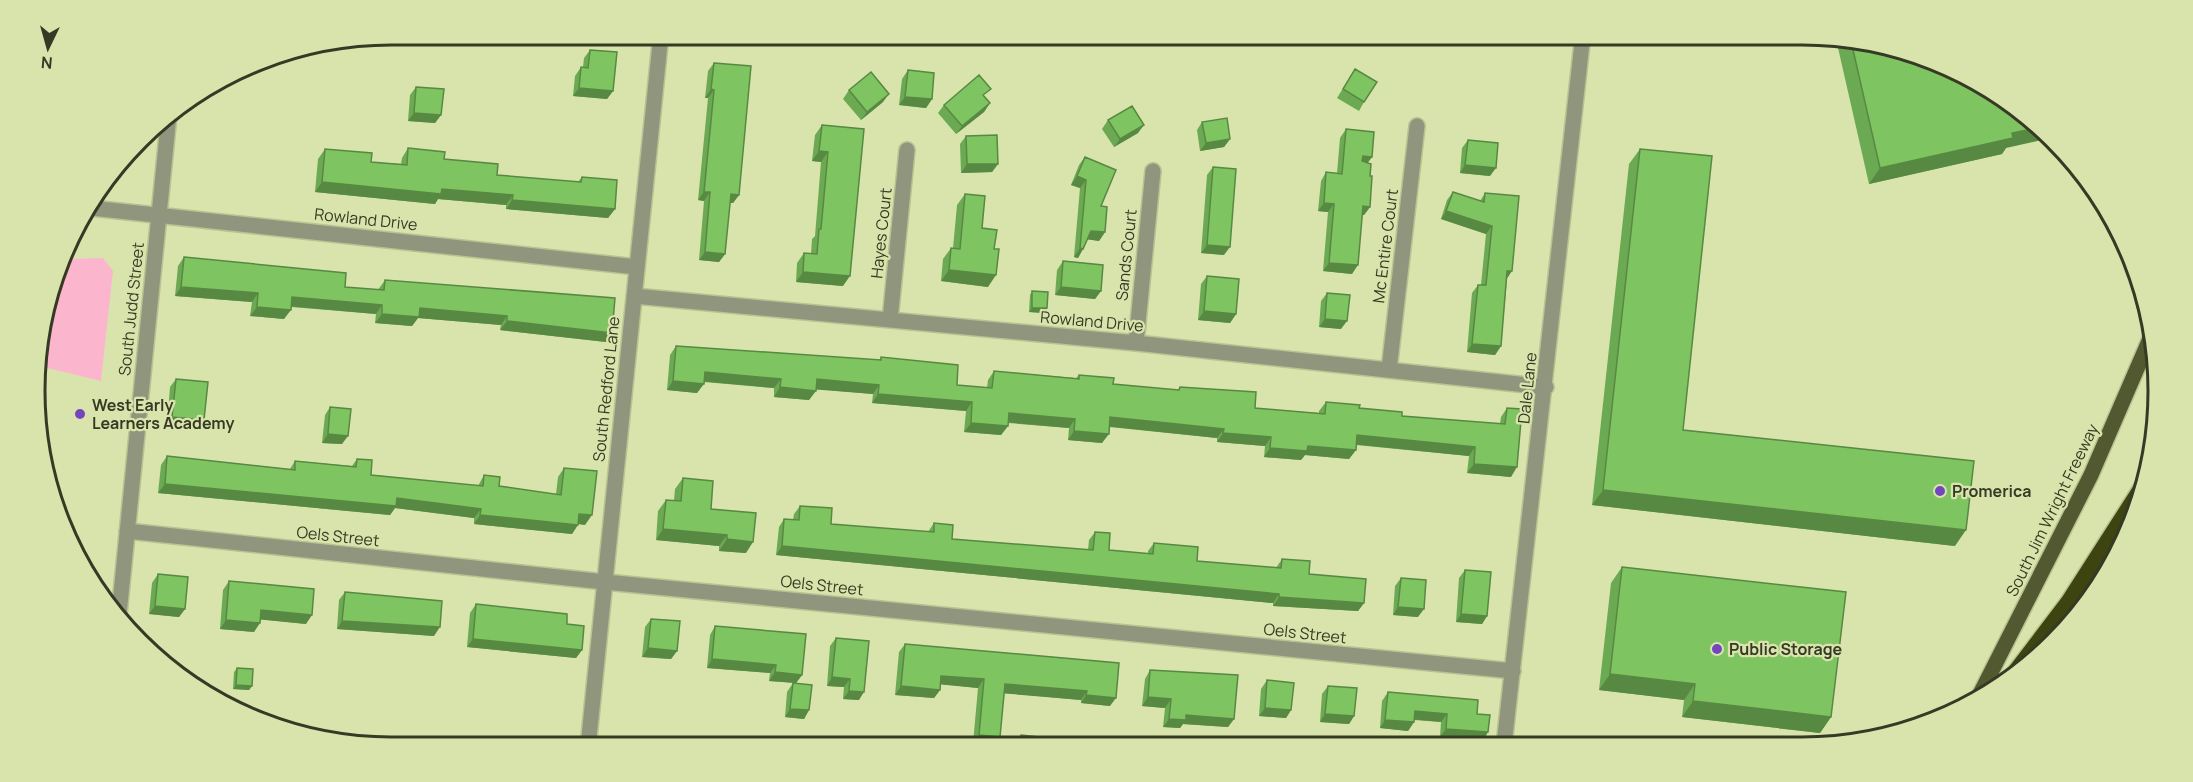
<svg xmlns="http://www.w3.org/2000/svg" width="2193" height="782" viewBox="0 0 2193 782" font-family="Manrope,sans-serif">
	<rect width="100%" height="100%" fill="#d9e4ad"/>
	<path fill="#fbb6cd" d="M103,258L113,271L101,381L39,366L38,345L64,259Z"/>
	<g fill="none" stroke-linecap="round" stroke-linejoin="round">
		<path stroke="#9c90b6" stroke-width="6" d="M993,34L1017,43L1070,34"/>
		<g stroke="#b8c292" stroke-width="18">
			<path id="minor" d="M91,208L637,267
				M634,296L1136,343L1546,387
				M890,320L907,150
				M1136,343L1153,171
				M1389,370L1417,126
				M127,531L605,582L1513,671
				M119,614L169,115
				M1504,745L1583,34
				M588,747L661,34"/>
		</g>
		<g stroke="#b8c292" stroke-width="18">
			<path id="major" d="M1978,698L2091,475L2152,334"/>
		</g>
		<g stroke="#b8c292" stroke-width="21">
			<path id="highway" d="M2015,674L2069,603L2146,483"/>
		</g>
		<use href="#minor" stroke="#90957e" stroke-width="15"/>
		<use href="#major" stroke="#525930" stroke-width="15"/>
		<use href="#highway" stroke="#3d4410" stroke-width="18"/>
	</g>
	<path fill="#6ca953" d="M1836,39L1894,47L2006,148L2002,154L1869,184Z
		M590,50L613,91L607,99L573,96L575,76L581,67H583L584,58Z
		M714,63L739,195L733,203H730L725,254L719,262L699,260L704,201L698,200L708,98H705L708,71Z
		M1355,69L1364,102L1359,111L1337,98Z
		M908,70L932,99L926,108L899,105L902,79Z
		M416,87L441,115L435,123L408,121L410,95Z
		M849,90L883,102L861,120L843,99Z
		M985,98L990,103L984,112L956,134L938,113L944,105Z
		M1108,120L1138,133L1114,147L1102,129Z
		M1202,122L1230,139L1224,147L1200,151L1197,130Z
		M822,125L864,129L843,286L796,282L797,263L804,253L811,254L812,239L815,236L821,162L812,161L815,135Z
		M1346,129L1372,157L1367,163L1370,176V207L1364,215H1362L1352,274L1323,271L1328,212L1318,211L1321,181L1326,172L1337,173L1340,138Z
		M966,136L998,164L992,172L961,173L960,144Z
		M1468,140L1490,176L1460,173L1462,148Z
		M408,148L497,175L578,182L582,177L615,209L608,218L506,209V205L438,199L435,204L315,192L318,159L325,149L371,162L401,164L402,158Z
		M1640,149L1683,430L1955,546L1592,505L1629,164Z
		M1085,157L1101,206L1105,232L1099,241L1087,239L1083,249L1078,258L1074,257L1080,188L1071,185L1079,165Z
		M1213,167L1224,255L1201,253L1207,175Z
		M1453,192L1480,201L1485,193L1507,279L1501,346L1495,355L1467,352L1472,293L1478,285H1481L1486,234L1441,219L1447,200Z
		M965,194L982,228L988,287L941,281L943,259L951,248H953L957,205Z
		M184,257L345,287L378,290L385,280L606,342L500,330L501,325L418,318L412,326L375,323L376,314L291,307L284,319L250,316L252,302L175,296L178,266Z
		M1063,261L1101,291L1095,299L1055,295L1057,270Z
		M1207,276L1236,314L1230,323L1198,320L1201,284Z
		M1032,291L1047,308L1044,313L1029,312L1030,295Z
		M1327,293L1341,329L1319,327L1321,301Z
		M676,346L880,360L881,357L957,385L987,388L988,380L994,371L1076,378L1079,375L1113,384L1178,390L1180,387L1255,408L1319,413V411L1326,402L1402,416L1500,424L1501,417L1507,408L1511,477L1467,473L1469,456L1356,445V450L1349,459L1305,455L1301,460L1264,457L1265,446L1217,442V438L1109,427L1102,443L1068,440L1069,428L1008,423V426L1001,435L964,432L966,411L872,403L873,394L816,389L809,400L774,397V388L704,382L697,393L667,390L670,355Z
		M176,379L198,428L167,425L170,387Z
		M330,407L342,444L322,443L325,415Z
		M167,456L290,469L295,461L352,466L357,459L371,475L478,486L484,475L499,486L556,494L558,477L564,468L585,525L578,524L572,534L474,524V518L395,508L390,515L158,493L161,465Z
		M683,478L711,509L746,553L719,551V546L656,540L658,511L666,500H674L675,489Z
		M800,506L831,524L928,532L934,523L952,539L1088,550L1089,540L1095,532L1109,550L1148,554V551L1154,543L1197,561L1276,568L1282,559L1364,603L1358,611L1273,606V603L776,555L779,527L784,519L793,520L794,514Z
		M1622,567L1831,717L1820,733L1682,717L1684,700L1599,690L1611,583Z
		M1465,570L1487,616L1482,624L1456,622L1459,578Z
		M158,574L185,609L179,617L149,614L152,583Z
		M1401,578L1418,617L1393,615L1395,586Z
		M229,581L306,624L260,619L254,632L220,629L223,590Z
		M345,592L434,636L337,629L339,600Z
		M476,604L567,624L582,650L576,658L467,647L470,613Z
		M651,619L677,651L671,659L642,657L645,627Z
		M715,626L802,675L796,683L769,681L770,673L707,668L710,635Z
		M836,638L859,700L843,699L844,687L827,686L830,646Z
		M905,644L1119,663L1110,706L1081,703V700L1004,693L1000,737L995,745L973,743L978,688L941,684L940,690L934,698L895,695L899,652Z
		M237,668L252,686L249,690L233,689L234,672Z
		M1150,670L1234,719L1228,727L1183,724L1180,728L1163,727L1165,708L1142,706L1145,679Z
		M1267,680L1291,710L1286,718L1259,716L1261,689Z
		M793,683L809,710L804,719L785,717L787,692Z
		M1328,686L1354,716L1349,724L1320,722L1322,694Z
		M1388,692L1477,714L1483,741L1440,737L1441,722L1414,720V722L1408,731L1380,728L1382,701Z
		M1021,735L1047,746H1015V744Z"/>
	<path fill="#588943" d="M579,88L613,91L607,99L573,96Z
		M711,89L714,90L708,98H705Z
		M889,94L883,102L861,120L867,112Z
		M905,97L932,99L926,108L899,105Z
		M990,103L984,112L956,134L962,126Z
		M414,113L441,115L435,123L408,121Z
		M1144,125L1138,133L1114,147L1120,139Z
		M2036,128L2046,139L2006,148L2002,154L1869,184L1880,168L2012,133Z
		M1230,139L1224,147L1200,151L1206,143Z
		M819,151L828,152L821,162L812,161Z
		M1363,156L1372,157L1366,165L1357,164Z
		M967,164H998L992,172L961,173Z
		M1465,165L1496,168L1490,176L1460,173Z
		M1077,176L1086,180L1080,188L1071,185Z
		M322,182L442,189L513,195L506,205L438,199L435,204L315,192Z
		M704,192H710L704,201L698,200Z
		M731,194L739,195L733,203L725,202Z
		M512,200L615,209L608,218L506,209Z
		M1324,203L1334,204L1328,212L1318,211Z
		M1363,206L1370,207L1364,215H1357Z
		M1446,211L1492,226L1486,234L1441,219Z
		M1091,231L1105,232L1099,241L1085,239Z
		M1207,245L1230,247L1224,255L1201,253Z
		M1080,248L1083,249L1078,258L1074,257Z
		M705,252L725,254L719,262L699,260Z
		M1329,263L1358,265L1352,274L1323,271Z
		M949,270L996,275L988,287L941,281Z
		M1507,271H1512L1506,280Z
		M803,272L850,276L843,286L796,282Z
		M181,287L258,293L252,302L175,296Z
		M1061,287L1101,291L1095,299L1055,295Z
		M292,297L382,305L376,314L286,306Z
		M257,307L291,310L284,319L250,316Z
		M420,308L507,316L501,325L418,318L412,326L375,323L382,314Z
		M1032,308H1047L1044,313L1029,312Z
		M1204,311L1236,314L1230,323L1198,320Z
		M1325,319L1347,321L1341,329L1319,327Z
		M507,321L612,333L606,342L500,330Z
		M1472,344L1501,346L1495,355L1467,352Z
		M705,372L781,379L774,388L698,381Z
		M817,379L879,385L873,394L810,389Z
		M673,381L704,384L697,393L667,390Z
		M780,387L816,391L809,400L774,397Z
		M878,394L972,402L966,411L872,403Z
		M1009,413L1075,419L1069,428L1003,422Z
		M172,417L204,420L198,428L167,425Z
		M1110,417L1224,429L1217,438L1104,426Z
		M971,423L1008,426L1001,435L964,432Z
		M1074,431L1109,434L1102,443L1068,440Z
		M1223,433L1271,437L1265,446L1217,442Z
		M328,434L348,436L342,444L322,443Z
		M1357,435L1475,447L1469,456L1351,444Z
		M1308,446L1356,450L1349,459L1305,455L1301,460L1264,457L1270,448Z
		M1474,464L1517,467L1511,477L1467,473Z
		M165,484L397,498L481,509L474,518L395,508L390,515L158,493Z
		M1603,490L1966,530L1955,546L1592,505Z
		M579,514L592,515L585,525L573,523Z
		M480,515L578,525L572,534L474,524Z
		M663,529L727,535L719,546L656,540Z
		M727,539L753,542L746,553L719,551Z
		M782,546L1279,594L1273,603L776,555Z
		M1279,597L1364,603L1358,611L1273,606Z
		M155,606L185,609L179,617L149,614Z
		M1398,607L1424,609L1418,617L1393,615Z
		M261,610L312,615L306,624L255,619Z
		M1461,614L1487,616L1482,624L1456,622Z
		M226,620L260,623L254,632L220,629Z
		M342,621L440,627L434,636L337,629Z
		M473,639L582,650L576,658L467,647Z
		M648,648L677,651L671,659L642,657Z
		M712,659L776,665L770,673L707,668Z
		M775,672L802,675L796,683L769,681Z
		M1610,674L1695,684L1684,700L1599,690Z
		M941,676L984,679L978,688L936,684Z
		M832,677L850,679L844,687L827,686Z
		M1005,684L1087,691L1081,700L999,693Z
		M236,685L252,686L249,690L233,689Z
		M901,686L940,690L934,698L895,695Z
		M849,691L864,692L859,700L843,699Z
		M1086,695L1116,698L1110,706L1081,703Z
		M1148,697L1171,699L1165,708L1142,706Z
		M1693,701L1831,717L1820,733L1682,717Z
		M1265,708L1291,710L1286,718L1259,716Z
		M790,709L809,710L804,719L785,717Z
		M1415,711L1447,714L1441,722L1409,719Z
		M1325,714L1354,716L1349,724L1320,722Z
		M1186,715L1234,719L1228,727L1183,724L1180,728L1163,727L1169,719Z
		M1385,720L1414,722L1408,731L1380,728Z
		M1446,729L1488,732L1483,741L1440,737Z
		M979,735L1000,737L995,745L973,743Z"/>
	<path fill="#7ec460" stroke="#588943" stroke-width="1.5" d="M1851,41L1894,47L2019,108L2036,128L2012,133L2013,138L1880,168Z
		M590,50L617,52L613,91L579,88L581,67L588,68Z
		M714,63L751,66L739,195L731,194L725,254L705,252L710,192H704L714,90L711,89Z
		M1355,69L1377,82L1364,102L1343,89Z
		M908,70L934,73L932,99L905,97Z
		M871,72L889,94L867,112L849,90Z
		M979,75L991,89L983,95L990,103L962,126L944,105Z
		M416,87L444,89L441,115L414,113Z
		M1132,106L1144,125L1120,139L1108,120Z
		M1227,118L1230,139L1206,143L1202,122Z
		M822,125L864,129L850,276L803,272L804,253L817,254L819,229H821L828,152L819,151Z
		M1346,129L1374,132L1372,157L1363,156L1362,161L1371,164L1370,176H1372L1370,207L1363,206L1358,265L1329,263L1334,204L1324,203L1326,172L1342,174Z
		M997,135L998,164H967L966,136Z
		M1468,140L1498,143L1496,168L1465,165Z
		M408,148L445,152L444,159L498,164L497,175L581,182L582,177L617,180L615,209L512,200L513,195L442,189L441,194L322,182L325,149L372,153L371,162L407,165Z
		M1640,149L1712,156L1683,430L1974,461L1966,530L1603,490Z
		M1085,157L1116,170L1101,206L1107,207L1105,232L1091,231L1083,249L1080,248L1086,180L1077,176Z
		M1213,167L1236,169L1230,247L1207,245Z
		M1453,192L1484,202L1485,193L1519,196L1512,271H1507L1501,346L1472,344L1478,285H1486L1492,226L1446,211Z
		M965,194L985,196L982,228L997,230L994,249H999L996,275L949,270L951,248L960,249Z
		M184,257L346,273L345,287L384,290L385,280L615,298L612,333L507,321V316L420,308L419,317L382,314V305L292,297L291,310L257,307L258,293L181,287Z
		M1063,261L1103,265L1101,291L1061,287Z
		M1207,276L1239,279L1236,314L1204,311Z
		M1032,291L1048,292L1047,308H1032Z
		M1327,293L1350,295L1347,321L1325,319Z
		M676,346L881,360V357L958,365L957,385L992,388L994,371L1079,379V375L1114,378L1113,384L1179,390L1180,387L1256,392L1255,408L1325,414L1326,402L1360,405L1359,408L1402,412V416L1505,424L1507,408L1522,409L1517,467L1474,464L1475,447L1357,435L1356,450L1308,446L1307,451L1270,448L1271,437L1223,433L1224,429L1110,417L1109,434L1074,431L1075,419L1009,413L1008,426L971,423L972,402L878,394L879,385L817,379L816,391L780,387L781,379L705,372L704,384L673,381Z
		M176,379L208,382L204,420L172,417Z
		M330,407L351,409L348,436L328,434Z
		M167,456L295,470V461L356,467L357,459L372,460L371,475L483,486L484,475L500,477L499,486L561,495L564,468L597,471L592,515L579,514L578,525L480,515L481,509L397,498L396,506L165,484Z
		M683,478L713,481L711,509L756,513L753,542L727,539V535L663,529L666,500L681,501Z
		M800,506L832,508L831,524L934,532V523L953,525L952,539L1093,550L1095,532L1110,533L1109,550L1153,554L1154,543L1198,547L1197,561L1281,568L1282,559L1310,561L1309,574L1366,579L1364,603L1279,597V594L782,546L784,519L799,520Z
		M1622,567L1846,592L1831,717L1693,701L1695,684L1610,674Z
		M1465,570L1491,572L1487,616L1461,614Z
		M158,574L188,577L185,609L155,606Z
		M1401,578L1426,580L1424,609L1398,607Z
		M229,581L314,589L312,615L261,610L260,623L226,620Z
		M345,592L442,601L440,627L342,621Z
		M476,604L567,614V624L584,626L582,650L473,639Z
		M651,619L680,621L677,651L648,648Z
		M715,626L806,634L802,675L775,672L776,665L712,659Z
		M836,638L869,641L864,692L849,691L850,679L832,677Z
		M905,644L1119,663L1116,698L1086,695L1087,691L1005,684L1000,737L979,735L984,679L941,676L940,690L901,686Z
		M237,668L253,669L252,686L236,685Z
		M1150,670L1238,675L1234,719L1186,715V720L1169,719L1171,699L1148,697Z
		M1267,680L1294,683L1291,710L1265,708Z
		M793,683L812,685L809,710L790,709Z
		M1328,686L1357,688L1354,716L1325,714Z
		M1388,692L1478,700L1477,714L1490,715L1488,732L1446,729L1447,714L1415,711L1414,722L1385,720Z
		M1021,735L1048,738L1047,746H1020Z"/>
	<g fill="#7446be" stroke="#d9e4ad" stroke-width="2">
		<circle cx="80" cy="414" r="6"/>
		<circle cx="1940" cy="491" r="6"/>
		<circle cx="1717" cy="649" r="6"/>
	</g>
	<g text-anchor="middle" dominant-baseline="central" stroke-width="4.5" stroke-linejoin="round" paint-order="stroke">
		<g font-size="16" fill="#363a24" stroke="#d9e4ad">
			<text transform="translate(366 219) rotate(6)">Rowland Drive</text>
			<text transform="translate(881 233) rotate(-84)">Hayes Court</text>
			<text transform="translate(1385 246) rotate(-83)">Mc Entire Court</text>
			<text transform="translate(1126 255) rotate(-84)">Sands Court</text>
			<text transform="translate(131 309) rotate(-84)">South Judd Street</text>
			<text transform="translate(1092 321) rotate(5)">Rowland Drive</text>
			<text transform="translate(1527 388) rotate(-84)">Dale Lane</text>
			<text transform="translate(606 389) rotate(-84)">South Redford Lane</text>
			<text transform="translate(2052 510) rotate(-64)">South Jim Wright Freeway</text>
			<text transform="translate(338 536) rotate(6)">Oels Street</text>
			<text transform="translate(822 585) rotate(6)">Oels Street</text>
			<text transform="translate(1305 633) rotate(6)">Oels Street</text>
		</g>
		<g font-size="16" font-weight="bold" fill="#363a24" stroke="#d9e4ad" text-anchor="start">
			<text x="92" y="405">West Early<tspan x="92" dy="18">Learners Academy</tspan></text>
			<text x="1952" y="491">Promerica</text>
			<text x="1729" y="649">Public Storage</text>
		</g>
	</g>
	<path d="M0 0H2193V782H0ZM391 45H1802A346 346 0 0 1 2148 391V391A346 346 0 0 1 1802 737H391A346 346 0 0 1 45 391V391A346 346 0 0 1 391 45Z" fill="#d9e4ad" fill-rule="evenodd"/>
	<path fill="none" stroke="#363a24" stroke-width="3" d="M391 45H1802A346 346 0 0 1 2148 391V391A346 346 0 0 1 1802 737H391A346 346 0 0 1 45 391V391A346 346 0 0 1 391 45Z"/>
	<g transform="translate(48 48) rotate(185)" stroke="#d9e4ad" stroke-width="4.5" paint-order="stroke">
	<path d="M0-4.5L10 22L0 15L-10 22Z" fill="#363a24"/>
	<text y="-9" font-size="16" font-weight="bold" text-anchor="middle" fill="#363a24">N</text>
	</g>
</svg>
